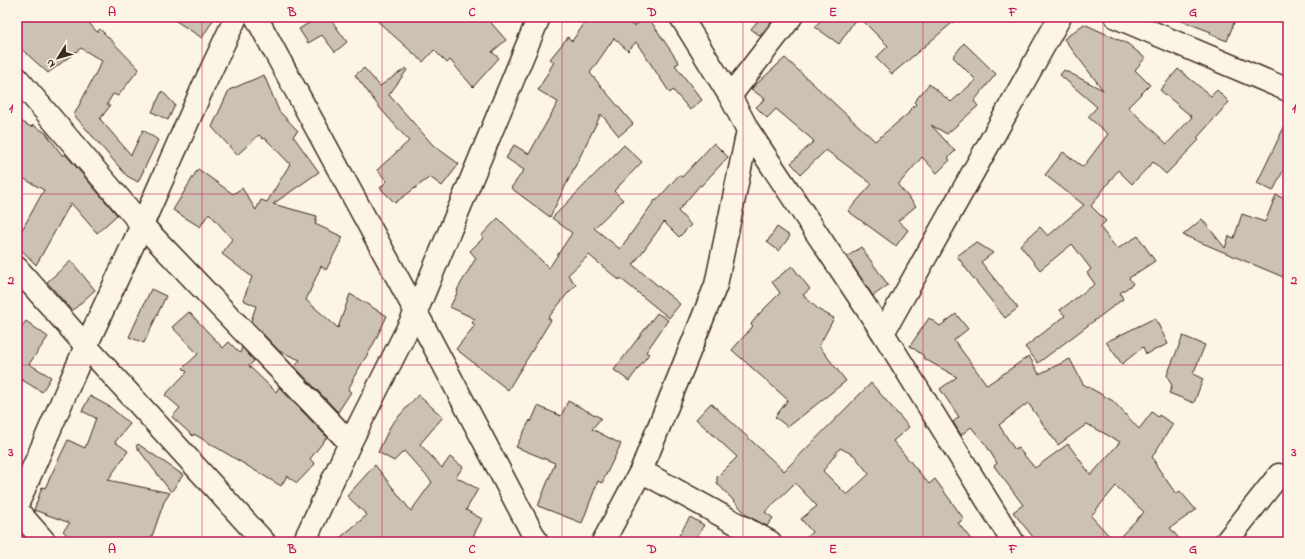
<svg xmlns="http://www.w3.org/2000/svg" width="1305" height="559" viewBox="0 0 1305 559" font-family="'Indie Flower',sans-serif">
	<rect width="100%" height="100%" fill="#fcf5e5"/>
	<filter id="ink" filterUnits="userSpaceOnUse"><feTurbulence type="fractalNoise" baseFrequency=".025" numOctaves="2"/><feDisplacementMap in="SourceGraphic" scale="8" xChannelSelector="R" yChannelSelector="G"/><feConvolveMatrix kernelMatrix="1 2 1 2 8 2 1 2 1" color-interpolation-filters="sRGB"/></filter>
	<g filter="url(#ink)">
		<path fill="#ccc2b3" stroke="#3b2a1e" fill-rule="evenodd" d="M17,17H84L97,32L100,29L139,69L118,96L113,94L107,104L110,106L100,119L131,155L143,130L158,140L138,182L127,176L74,115L102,61L81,48L48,73L17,45Z
			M170,17H215L202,38Z
			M319,17H329L347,42L335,52L322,35L308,43L299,29Z
			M373,17H486L506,40L492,52L499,58L473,87L450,60L447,63L434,50L423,62Z
			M589,17H618L634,26L648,17L679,63L675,65L702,100L690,110L673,90L670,93L636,42L628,51L614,38L590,73L633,124L619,136L601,114L550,217L511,188L524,170L506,158L514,145L529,154L558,102L538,90L554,62L550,59L568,37L572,41Z
			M761,17H775L760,36L751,29Z
			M823,17H857L839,44L815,27Z
			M859,17H959L892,74L876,58L888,46Z
			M1174,17H1236L1227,41L1210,34L1211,32L1174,18Z
			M1084,24L1128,44L1145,58L1135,70L1150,85L1128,107L1167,144L1192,117L1160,90L1178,69L1211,96L1217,90L1229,102L1197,138L1199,140L1166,174L1153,162L1132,184L1118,170L1091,206L1106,221L1100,227L1117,249L1138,236L1155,261L1129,278L1133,284L1120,293L1123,299L1038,363L1025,347L1065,316L1060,310L1095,284L1087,273L1091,269L1072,244L1040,270L1020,245L1040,227L1048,236L1084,205L1045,175L1063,152L1083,167L1108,134L1088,117L1097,107L1060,75L1064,70L1103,90L1064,39Z
			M964,43L996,74L974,101L978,106L947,134L931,125L955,151L948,158L950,160L937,173L922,157L898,185L916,206L898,221L908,230L896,246L848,211L872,184L826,150L801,174L791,163L814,141L776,109L767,118L756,107L765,99L751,89L785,58L875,141L909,113L908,112L916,104L914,102L929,84L951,102L976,80L953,57Z
			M364,68L380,86L406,68L407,70L389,95L433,145L459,164L442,186L430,177L395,203L380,188L387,181L377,170L409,141L380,108L355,75Z
			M264,75L279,111L298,131L293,136L319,172L273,204L317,216L315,224L343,237L326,270L321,266L306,300L338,328L350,294L387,316L372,347L352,380H353L348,390L351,392L338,412L295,367L300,360L279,351L251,321L256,306L243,300L252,277L222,254L232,239L209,213L200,227L173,210L198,169L233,194L242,188L256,210L261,200L267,202L290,164L265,138L263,139L259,135L237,155L212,127L229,90Z
			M162,91L175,105L168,120L152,112Z
			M17,119L31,127L33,125L46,133L62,155H66L117,215L97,233L71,203L36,265L17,245V239L44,190L17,175Z
			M1288,119V161L1273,191L1257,183Z
			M714,143L728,157L701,186L700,185L678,211L691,225L679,237L664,222L633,265L680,304L669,318L620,278L619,280L589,255L568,275L576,285L568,293L548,318L551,320L508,390L456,349L475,325L472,323L475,319L450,307L458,291L457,290L476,258L470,251L483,238L481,236L498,218L549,268L572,233L552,218L624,145L642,162L614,191L623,200L594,228L620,249L655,200L656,201L679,175L682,177Z
			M1276,195L1288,200V279L1183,235L1202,219L1225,248L1229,236L1234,238L1242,214L1265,222Z
			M777,227L790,236L779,251L767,242Z
			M976,242L993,253L981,262L1018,308L1005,318L970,274L957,256Z
			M861,247L888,285L873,296L847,257Z
			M71,261L95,290L72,311L47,282Z
			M792,266L810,289L803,295L819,310L834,318L819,346L846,381L788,427L775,417L788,400L732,350L753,326L751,324L759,314L780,293L772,282Z
			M151,289L166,296L144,343L129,337Z
			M189,312L223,348L229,342L240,353L242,347L254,361L249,366L276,392L279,387L327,437L310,459L315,464L297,483L287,476L281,486L194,434L193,436L172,417L180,408L165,395L187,372L183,368L198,354L172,327Z
			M657,313L668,320L646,352L649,354L629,381L614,370Z
			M956,314L968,329L954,340L987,385L1029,356L1039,374L1070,359L1083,384L1113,401L1139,429L1152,412L1158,417L1159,415L1173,424L1152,457L1156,462L1155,463L1154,462L1176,494L1180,491L1196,510L1170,528L1182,542H1115L1144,512L1116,486L1091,516L1115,542H1037L1013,512L1023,505L994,466L997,463L986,445L971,427L961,435L953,422L959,417L940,389L957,377L923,358L924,356L910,346L929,318L940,326ZM1028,403L1058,445L1087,424L1120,442L1091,475L1068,444L1035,468L1018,448L1015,450L999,425Z
			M1155,318L1168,344L1146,354L1143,347L1122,364L1106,342Z
			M26,321L48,337L29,364L51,377L42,392L19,378L17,381V333Z
			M1183,336L1205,345L1193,374L1203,379L1194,403L1169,393L1172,386L1167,375Z
			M871,383L909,427L893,441L929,484L935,479L964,519L958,523L973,542H802L812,532L801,519L817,506L795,483L765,512L773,518L767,526L748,516L717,483V477L737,457L696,419L711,403L784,471ZM840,448L854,455L869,474L847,495L823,471Z
			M418,395L443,417L420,444L442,468L450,457L463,467L456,477L478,489L466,510L482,519L470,542H335L367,515L347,496L375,465L411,511L432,482L404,451L394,461L378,452L391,425Z
			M90,396L110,407L130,424L115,442L128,451L108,480L170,493L164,502L150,542H75L63,531L70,523L34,510L42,487L45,488L68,440L85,448L96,418L82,411Z
			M568,401L601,418L592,429L621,444L602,483L598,481L582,523L538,506L555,463L516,447L530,420L531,422L538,406L561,416Z
			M138,444L183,475L171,492L136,446Z
			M690,517L704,525L694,542H675Z"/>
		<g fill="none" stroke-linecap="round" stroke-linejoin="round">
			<g stroke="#3b2a1e" stroke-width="25">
				<path id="minor" d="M256,17L416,312L537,542
					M681,17L730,96L748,130L883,333L1013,542
					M1116,17L1288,90
					M17,78L142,225L350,443
					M730,96L791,17
					M17,268L86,346L264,542
					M883,333L1060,17
					M641,471L770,542
					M17,505L86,346L142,225L204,85L236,17
					M17,510L45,542
					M304,542L350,443L416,312L539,17
					M603,542L641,471L716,285L748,130
					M1226,542L1279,475"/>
			</g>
			<use href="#minor" stroke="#fcf5e5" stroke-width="22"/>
		</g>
	</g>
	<path fill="none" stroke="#c2185b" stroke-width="1" stroke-opacity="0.55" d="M202,17V542M382,17V542M562,17V542M743,17V542M923,17V542M1103,17V542M17,194H1288M17,365H1288"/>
	<rect width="1305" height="559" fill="none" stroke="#fcf5e5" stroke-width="44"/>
	<g transform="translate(58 58) rotate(233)" stroke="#fcf5e5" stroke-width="3" paint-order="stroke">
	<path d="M0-3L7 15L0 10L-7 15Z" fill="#3b2a1e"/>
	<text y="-6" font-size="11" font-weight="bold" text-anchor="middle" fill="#3b2a1e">N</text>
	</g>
	<rect x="22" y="22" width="1261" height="515" fill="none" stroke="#c2185b" stroke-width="1.5"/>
	<g font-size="13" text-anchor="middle" font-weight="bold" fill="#c2185b">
		<text x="112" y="16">A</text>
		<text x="292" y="16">B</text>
		<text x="472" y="16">C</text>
		<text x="652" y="16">D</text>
		<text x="833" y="16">E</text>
		<text x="1013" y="16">F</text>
		<text x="1193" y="16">G</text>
		<text x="11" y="112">1</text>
		<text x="1294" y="112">1</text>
		<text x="11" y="284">2</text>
		<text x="1294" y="284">2</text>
		<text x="11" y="456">3</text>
		<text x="1294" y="456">3</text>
		<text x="112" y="553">A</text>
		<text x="292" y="553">B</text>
		<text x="472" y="553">C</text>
		<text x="652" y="553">D</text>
		<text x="833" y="553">E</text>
		<text x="1013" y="553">F</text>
		<text x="1193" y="553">G</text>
	</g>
</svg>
